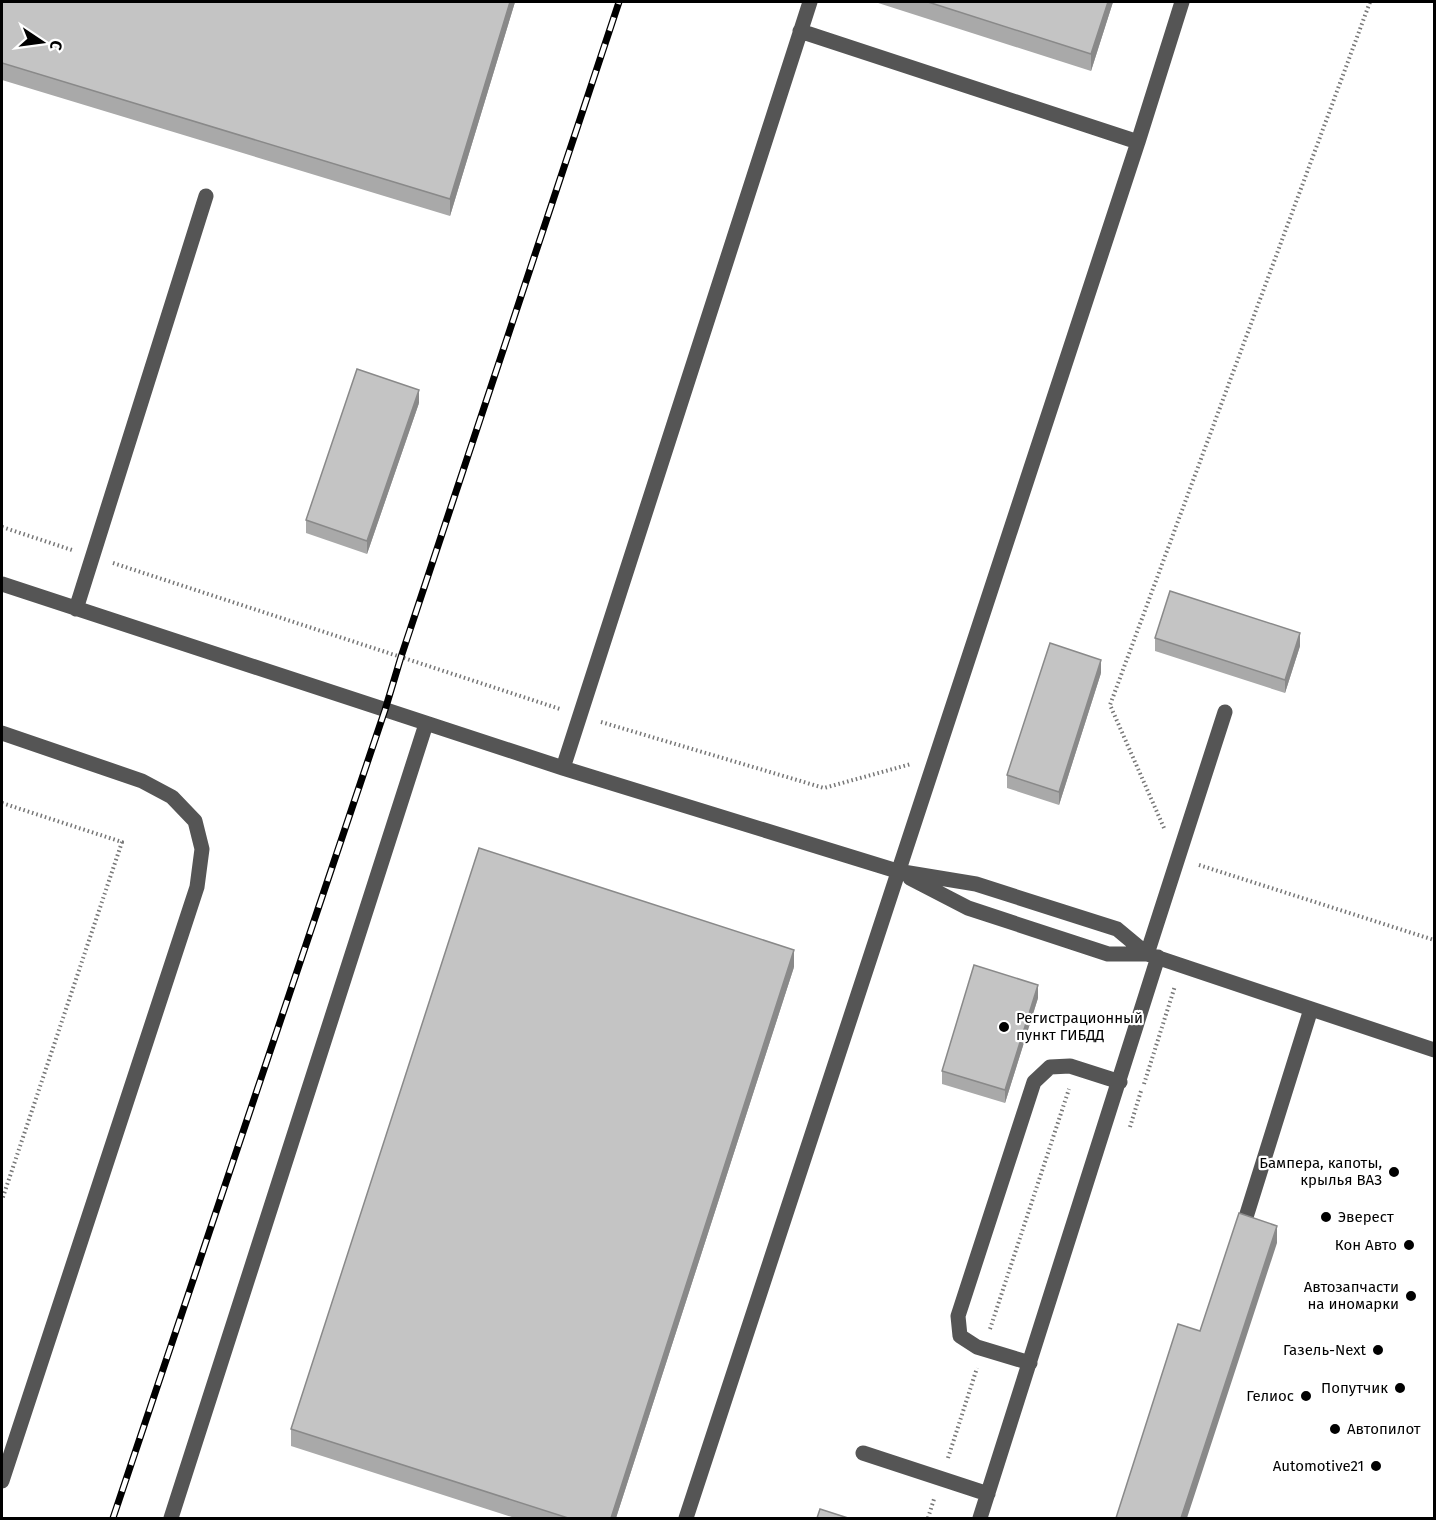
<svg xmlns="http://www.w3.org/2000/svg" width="1436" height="1520" viewBox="0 0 1436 1520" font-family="'Fira Sans',sans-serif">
	<rect width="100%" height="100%" fill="#fff"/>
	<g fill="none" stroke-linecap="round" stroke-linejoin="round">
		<path stroke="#777" stroke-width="4" stroke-dasharray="1.5 3" stroke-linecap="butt" d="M2,527L72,550
			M113,563L560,709
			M601,722L824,788L911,764
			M2,803L122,842L2,1200
			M1164,828L1110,705L1370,2
			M1199,865L1434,940
			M1144,1084L1175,986
			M1130,1127L1141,1091
			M990,1329L1069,1089
			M948,1458L977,1368
			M928,1518L934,1499"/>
		<path stroke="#555" stroke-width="15" d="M1138,142L1182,2
			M2,584L563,768L897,871L976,884L1117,929L1147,954
			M76,609L206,196
			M2,733L142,781L172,797L195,821L202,849L197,887L2,1481
			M563,768L810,2
			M910,878L968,908L1108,954H1147L1434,1050
			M1147,954L1225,712
			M1246,1217L1311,1009
			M1030,1363L977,1347L960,1336L958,1316L1034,1082L1050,1067L1070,1066L1120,1082
			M863,1453L988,1494
			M171,1518L426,724
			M686,1518L1138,142L800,31
			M980,1518L1158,957"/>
		<g stroke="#000" stroke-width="7">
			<path id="rail" d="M113,1518L385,710L401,657L619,2"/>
		</g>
		<use href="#rail" stroke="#fff" stroke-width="4.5" stroke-dasharray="14" stroke-linecap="butt"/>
	</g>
	<path fill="#a9a9a9" d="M2,2H515L450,216L2,80Z
		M875,2H1113L1091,71Z
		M419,403L367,554L306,533V520Z
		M1155,638L1300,646L1285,693L1155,651Z
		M1101,673L1059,805L1007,788V775Z
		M794,967L616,1518H515L291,1446V1429Z
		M1038,998L1005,1103L942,1084V1071Z"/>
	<path fill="#898989" d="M510,2H515L450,216V199Z
		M1108,2H1113L1091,71V54Z
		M419,390V403L367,554V541Z
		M1300,633V646L1285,693V680Z
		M1101,660V673L1059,805V792Z
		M794,950V967L616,1518H611Z
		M1038,985V998L1005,1103V1090Z
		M1277,1226V1243L1187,1518H1181Z"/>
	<path fill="#c4c4c4" stroke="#898989" stroke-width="1.5" d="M2,2H510L450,199L2,63Z
		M928,2H1108L1091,54Z
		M357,369L419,390L367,541L306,520Z
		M1170,591L1300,633L1285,680L1155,638Z
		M1050,643L1101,660L1059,792L1007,775Z
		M479,848L794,950L611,1518H568L291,1429Z
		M974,965L1038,985L1005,1090L942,1071Z
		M1239,1213L1277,1226L1181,1518H1116L1178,1324L1200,1331Z
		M820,1509L848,1518H817Z"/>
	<g fill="#000" stroke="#fff" stroke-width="2">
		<circle cx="1004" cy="1027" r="6"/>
		<circle cx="1394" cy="1172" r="6"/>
		<circle cx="1326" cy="1217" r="6"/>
		<circle cx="1409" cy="1245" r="6"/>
		<circle cx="1411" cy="1296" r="6"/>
		<circle cx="1378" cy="1350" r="6"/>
		<circle cx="1400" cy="1388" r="6"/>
		<circle cx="1306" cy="1396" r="6"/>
		<circle cx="1335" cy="1429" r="6"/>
		<circle cx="1376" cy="1466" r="6"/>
	</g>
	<g text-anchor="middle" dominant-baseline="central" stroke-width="4.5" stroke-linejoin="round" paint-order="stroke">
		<g font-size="15" fill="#000" stroke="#fff" text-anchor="end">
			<text x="1016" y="1018" text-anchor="start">Регистрационный<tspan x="1016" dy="17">пункт ГИБДД</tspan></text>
			<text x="1382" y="1163">Бампера, капоты,<tspan x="1382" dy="17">крылья ВАЗ</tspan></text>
			<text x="1338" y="1217" text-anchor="start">Эверест</text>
			<text x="1397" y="1245">Кон Авто</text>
			<text x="1399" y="1287">Автозапчасти<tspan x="1399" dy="17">на иномарки</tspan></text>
			<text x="1366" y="1350">Газель-Next</text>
			<text x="1388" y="1388">Попутчик</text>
			<text x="1294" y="1396">Гелиос</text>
			<text x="1347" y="1429" text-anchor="start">Автопилот</text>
			<text x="1364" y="1466">Automotive21</text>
		</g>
	</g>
	<rect width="1436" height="1520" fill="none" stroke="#000000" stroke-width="6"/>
	<g transform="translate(42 42) rotate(103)" stroke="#ffffff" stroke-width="4.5" paint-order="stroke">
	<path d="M0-4.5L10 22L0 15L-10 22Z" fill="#000000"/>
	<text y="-9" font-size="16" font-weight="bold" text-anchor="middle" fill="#000000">С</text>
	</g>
</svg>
